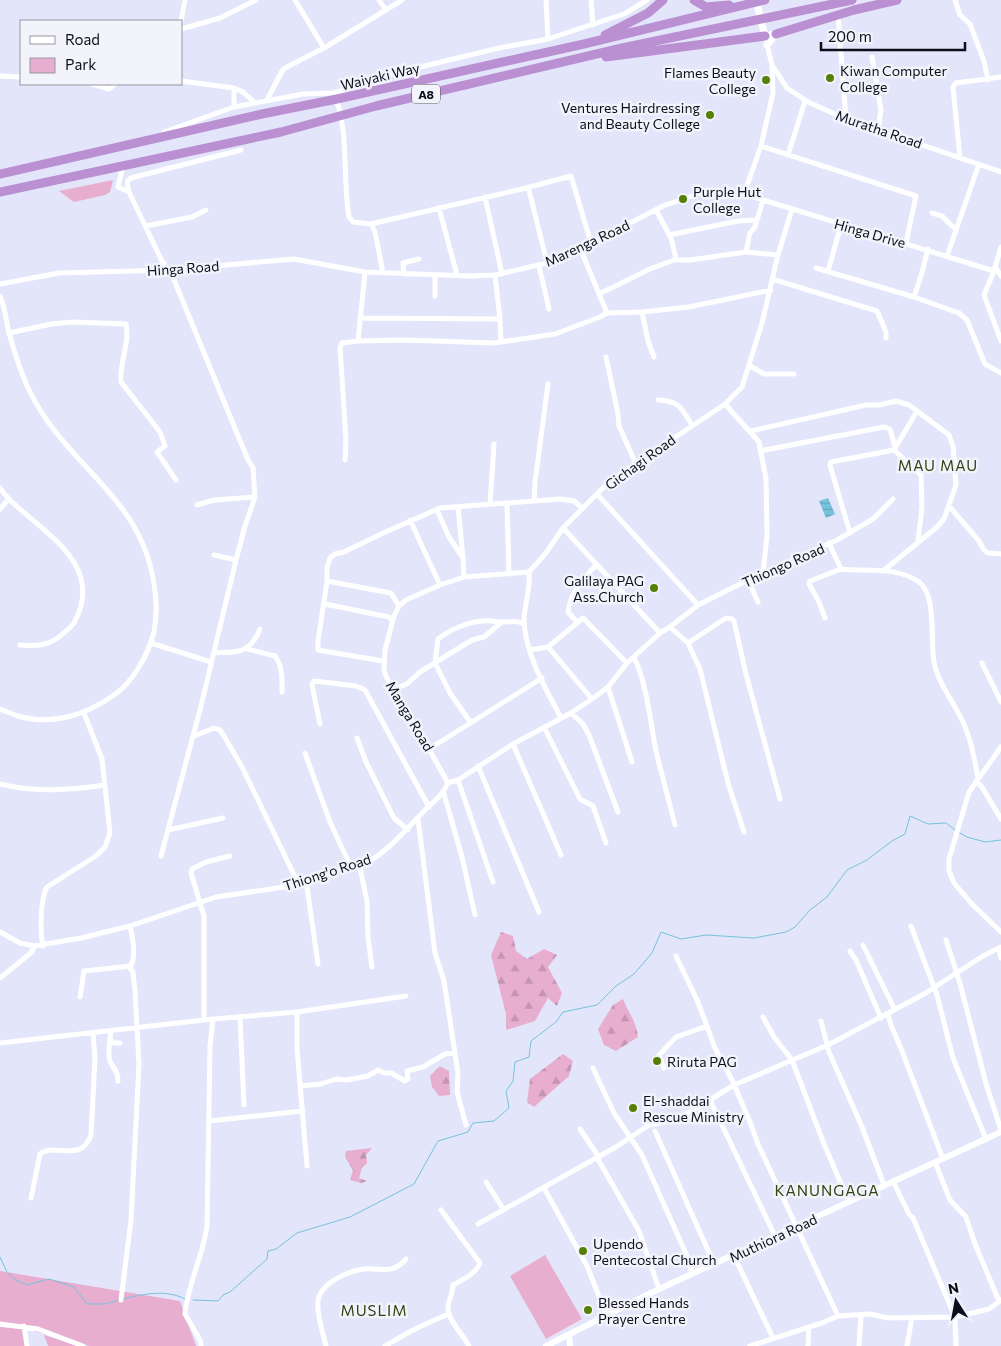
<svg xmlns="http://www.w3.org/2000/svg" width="1001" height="1346" viewBox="0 0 1001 1346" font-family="Commissioner,sans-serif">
	<defs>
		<pattern id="forest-firs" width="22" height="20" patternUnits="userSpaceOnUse" patternTransform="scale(1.25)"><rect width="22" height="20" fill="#e7aed0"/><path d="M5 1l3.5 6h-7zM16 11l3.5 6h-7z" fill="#c594b2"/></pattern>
		<pattern id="water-rules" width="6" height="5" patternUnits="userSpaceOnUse" patternTransform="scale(1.25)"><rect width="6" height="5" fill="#75c3dc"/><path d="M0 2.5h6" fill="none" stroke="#64a6bc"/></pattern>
	</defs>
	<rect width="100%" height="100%" fill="#e3e5fb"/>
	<path fill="#e7aed0" d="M113,180L110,192L105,195L74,202L59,191Z
		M545,1255L582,1319L546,1339L510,1276Z
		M0,1271L180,1301L196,1346H89L0,1322Z
		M0,1327L23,1329L25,1346H0Z
		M44,1335L79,1346H48Z"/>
	<path fill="url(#forest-firs)" d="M501,932L513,936L516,951L527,959L544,949L557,955L548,967L562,993L557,1006L548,998L535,1021L506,1030V1014L491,955Z
		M623,999C628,1012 637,1023 638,1037L616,1051L604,1045L598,1029L613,1005Z
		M563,1054L573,1061L569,1076L534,1107L527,1102L530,1079Z
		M440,1066L449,1071L450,1095L439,1096L432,1087L430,1076Z
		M372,1148L366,1155L367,1163L362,1168L359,1178L367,1181L361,1183L350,1180L353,1170L345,1157L346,1151Z"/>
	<path fill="url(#water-rules)" d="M828,498L835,514L826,518L819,501Z"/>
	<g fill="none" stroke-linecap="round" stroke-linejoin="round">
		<path stroke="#75c3dc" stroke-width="1" d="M958,832L967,837L985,842L1001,840
			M0,1257L7,1272L14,1279L27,1285L49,1279L74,1287L87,1304H105L119,1300
			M123,1299C143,1294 166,1289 185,1299
			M193,1300L218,1301L223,1295L230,1292L267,1259L268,1251L276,1249L297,1233L350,1217L414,1184L438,1141L468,1132L473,1123L494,1121L509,1108L506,1091L513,1081L515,1062L529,1057L531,1041L556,1022L563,1012L597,1005L616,986L634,974L652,953L661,932L681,939L706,935L754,938L786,932L795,927L810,910L827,897L847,870L867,860L892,841L905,834L910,816L928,824L946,823L955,830"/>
		<path stroke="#fff" stroke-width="5" d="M295,0L324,48
			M379,0L386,10
			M546,0L548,39
			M591,0L593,25
			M955,0L960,15L970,24L984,61L988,80
			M838,15L846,119
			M181,21L185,0
			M181,29L220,18L256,0
			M872,57L881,110L878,129
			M772,65L787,88L808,102L846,119L1001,172
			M0,76L21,77
			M181,81L234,88L243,92L255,103
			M92,84L109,89L115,84
			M234,88V107
			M372,92L369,82L379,77L499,48L548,39L624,14L647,0
			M334,93L369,82
			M267,100L282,71L285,68L324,48L402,0
			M164,132L234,107L303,94L334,93C350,133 342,176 349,217L353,222L371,224L375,232L383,273
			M761,146L916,196L906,243
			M788,155L805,101
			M960,158L953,87L956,83L1001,77
			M123,166L118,187L129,192
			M526,188L571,176L591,243
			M744,194L761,146L773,93L772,65L765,36
			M485,197L502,274
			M439,208L457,275
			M656,210L671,238L676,259
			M932,213L942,216L956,230
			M371,224L526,188L529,190L547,263
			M146,226L192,217L206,210
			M669,235L738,221L756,220
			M580,248L607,313
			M746,252L750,233L755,227L763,200
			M947,256L979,164
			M539,266L549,309
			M995,267L1001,276
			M816,268L914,297L959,313L967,320L985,364L1001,373
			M168,270L161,259L129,192C128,186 125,181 131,178L241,150
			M828,271L841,225
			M994,271L984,295L1001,341
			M404,274L403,263L419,259
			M772,279L877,311L886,332V338
			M0,284L59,273L170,270L294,259L365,272L471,276L495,275L547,263L591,243L663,206L700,193L744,194L994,271L1001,247
			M599,294L650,269L674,260H690L746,252L778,255
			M0,296C5,307 6,321 9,333C16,357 23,381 36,403C74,470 142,500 154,584C157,601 157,616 154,632C148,655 133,682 114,695C86,715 52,726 18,716C12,714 6,711 0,709
			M435,296V275
			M914,297L921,276L928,249
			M642,312L648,341L654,357
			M360,318L500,319L495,275
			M500,319L501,342
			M9,333L51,324L73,322L126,324C130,344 119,363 121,382L160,432L165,446L157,452L176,480
			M358,341L404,340L494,343L555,334L600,317L607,313L642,312L689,307L771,290
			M606,357L618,414L619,426L636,464
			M750,366L764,374H794
			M658,400C680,401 681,408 692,425
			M725,404L759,442L766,479L767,535L763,574
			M917,411L894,450L921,475L922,507L918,542
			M751,431L866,405H879L896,401L909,405L949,435L953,446L956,485L944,519L937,527L883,571
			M760,451L884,427L890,429L895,447
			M345,460L346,440L340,347L342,343L358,341L365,272
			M0,488C3,492 6,496 10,500C44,533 106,565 74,623C71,627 69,628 66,631C52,645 39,647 20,645
			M597,494L698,605
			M534,501L535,482L548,384
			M490,504L494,444
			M507,504L509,574
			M197,505L214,500L255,497
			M949,506L979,541L984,550L988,553L1001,554
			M458,507L463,558
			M0,509L9,499
			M437,510L449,537L463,558L464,577
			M410,520L440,585
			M563,528L660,633
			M850,533L830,465L831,462L894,450
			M829,543L841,569C865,572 897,566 919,582C937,595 930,641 934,662C938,683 953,701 962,720C971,738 974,758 978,778
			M214,555L236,560
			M748,580L758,602
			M327,581L324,601L325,604L389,617L392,621
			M324,601L318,641V650L383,661
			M399,606L391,593L327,581V568L330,558L335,554L344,552L381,534L440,508L560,499L574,501L582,508
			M825,618L819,602L809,584L810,581L841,569
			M577,622L568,612C570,593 584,578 596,565
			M670,627L688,643
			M151,643L211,662
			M548,647L592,699
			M247,649L275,656C283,667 282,680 282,692
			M530,650L548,647L583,618L627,663
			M214,652C237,654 251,652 260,629
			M634,658C646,679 651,725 656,751C662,776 669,801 675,825
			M982,663L1001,702
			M608,687L632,762
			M392,690L407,684L420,672L472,640L484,637L502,622
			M571,713L583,724L589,735L618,812
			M561,718C545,687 526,656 524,621C524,605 531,589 529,572L546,553L563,528L602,489L620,474L725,404L742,387L762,323L778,255L792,209
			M471,723L450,693L435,663L438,639C449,630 468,622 482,621C490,620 498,622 505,622C513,622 518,620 524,624
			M320,724L312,685L314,681L356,686L365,690L429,807
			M544,727L580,799L593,806L606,843
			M194,736L214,728L220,730L224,736L242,767L298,883
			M357,738L366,762L394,818L408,830
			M513,744L561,855
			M1001,747L969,792L949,859V871L954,883L971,903L1001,932
			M429,749L542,678
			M305,753L330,822L350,865
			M478,766L539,912
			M458,780L493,882
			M976,781L982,787L1001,819
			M448,783L429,749L392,690L384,671L385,650L394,616L399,606L406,600L440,585L464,577L529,572
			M0,784C34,793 70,790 105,785
			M444,794L462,857L475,915
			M418,819L435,953L444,981L458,1073L457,1092L466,1125
			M168,830L223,818
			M744,832L728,783L700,669L688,643L726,618L732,619L734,621L746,674L780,799
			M161,856L201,706L236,560L245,526L255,497L253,468L248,460L170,270
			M359,863L367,901L368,938L372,967
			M306,880L318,964
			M911,926L937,995L953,1058L986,1139
			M0,932L20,943L34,946L81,938L130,926L216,897L284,887L373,859C394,845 410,825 428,807C437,799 443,794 448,783L458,780L513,744L571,713L592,699L608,687L627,663L660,633L670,627L698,605L748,580L837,540L873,519L893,499
			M946,940L959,980L987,1087L1001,1130
			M863,945L895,1010
			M43,946C40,931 40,900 47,887L96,856L105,847L110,833L102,759L84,713
			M999,949L1001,958
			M850,951L856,960L881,1018
			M676,956L697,1000L707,1026
			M0,978L32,952L34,946
			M80,997L84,971L131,966C136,954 133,939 130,926
			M297,1012V1049L307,1166
			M888,1014L891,1025L902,1051L943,1159
			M240,1017L244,1105
			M763,1017L774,1037L792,1060L824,1144L849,1202
			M204,1020V916L191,873L192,869L206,862L230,856
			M821,1021L829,1052L862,1127L884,1185
			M111,1031C110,1041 107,1052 110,1061C114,1070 118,1070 118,1081
			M110,1039L113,1043H120
			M0,1043L213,1019L297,1012L406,996
			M593,1068L614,1113L642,1155L687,1256L692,1274
			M664,1068L659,1055L676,1037L707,1026L714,1046L732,1080L750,1122L758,1144L838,1316
			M300,1086L321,1084L336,1079L347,1080L368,1076L378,1070L384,1073H391L405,1081L408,1079L407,1071L423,1067L445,1054L455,1052
			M710,1100L775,1236
			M209,1121L303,1111
			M580,1129L598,1156L599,1161L639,1231L659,1289
			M655,1131L714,1264
			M935,1162L950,1200L966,1217L975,1244L999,1301
			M893,1181L909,1214L913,1218L955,1317L956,1346
			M486,1182L504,1210
			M544,1188L587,1266L607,1316
			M31,1198L40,1154C54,1142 81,1164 91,1135L95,1058L93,1033
			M441,1210L480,1263C476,1274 462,1280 453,1285C453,1294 448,1300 448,1308C447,1319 464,1336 469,1346
			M478,1224L616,1147L649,1125L666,1122L692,1111L734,1085L828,1045L924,994L983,956L1001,947
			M734,1256L773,1338
			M121,1300L131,1220L139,1064L135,991L133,972L129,967
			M0,1324L38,1329L83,1346
			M24,1326L27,1346
			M201,1346L200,1340L185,1314C188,1283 203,1256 207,1226L210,1046L213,1019
			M326,1346C323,1333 316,1313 318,1300C321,1283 348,1271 364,1269C381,1267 391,1276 406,1259
			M385,1346L413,1330L448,1314
			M750,1346L822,1323L838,1316L870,1314L888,1318L955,1317L989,1309L1001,1300
			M808,1346L809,1327
			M859,1346L861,1315
			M907,1346L912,1317"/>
		<path stroke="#fff" stroke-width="6" d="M569,1335L570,1346
			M546,1346L659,1289L1001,1132"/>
		<path stroke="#fff" stroke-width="7" d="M756,0L765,36L776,34
			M767,45L776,34"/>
		<path stroke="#ba90d3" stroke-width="9" d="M694,0L706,7L729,5
			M776,34L854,10L897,0
			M605,35L648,13L663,0
			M606,57L765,36
			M0,174L262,114L337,99L584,44L765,0
			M0,192L281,132L376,106L622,48L852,0"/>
	</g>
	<g fill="#558006" stroke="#f3f3fb" stroke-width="2">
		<circle cx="830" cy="78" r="5"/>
		<circle cx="766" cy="80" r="5"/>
		<circle cx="710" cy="115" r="5"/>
		<circle cx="683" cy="199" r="5"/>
		<circle cx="654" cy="588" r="5"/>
		<circle cx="657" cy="1061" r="5"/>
		<circle cx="633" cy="1108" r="5"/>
		<circle cx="583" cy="1251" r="5"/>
		<circle cx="588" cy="1310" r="5"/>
	</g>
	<g text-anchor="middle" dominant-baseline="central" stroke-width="5" stroke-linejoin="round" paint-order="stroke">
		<rect fill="#f3f3fb" stroke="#52535d" stroke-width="1" x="412" y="84.5" width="28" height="19" rx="4"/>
		<g font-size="12" font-weight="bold" fill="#0d0e19">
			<text x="426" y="94">A8</text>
		</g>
		<g font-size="14" fill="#0d0e19" stroke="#f3f3fb" text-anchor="start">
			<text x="840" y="70">Kiwan Computer<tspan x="840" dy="16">College</tspan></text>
			<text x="756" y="72" text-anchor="end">Flames Beauty<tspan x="756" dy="16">College</tspan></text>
			<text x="700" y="107" text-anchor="end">Ventures Hairdressing<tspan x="700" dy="16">and Beauty College</tspan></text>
			<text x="693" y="191">Purple Hut<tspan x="693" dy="16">College</tspan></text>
			<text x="644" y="580" text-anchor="end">Galilaya PAG<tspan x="644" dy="16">Ass.Church</tspan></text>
			<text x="667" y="1061">Riruta PAG</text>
			<text x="643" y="1100">El-shaddai<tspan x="643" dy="16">Rescue Ministry</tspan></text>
			<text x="593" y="1243">Upendo<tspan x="593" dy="16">Pentecostal Church</tspan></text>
			<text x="598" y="1302">Blessed Hands<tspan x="598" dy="16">Prayer Centre</tspan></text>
		</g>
		<g font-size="14" fill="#0d0e19" stroke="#f3f3fb">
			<text transform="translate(380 76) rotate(-13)">Waiyaki Way</text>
			<text transform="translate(879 129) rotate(19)">Muratha Road</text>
			<text transform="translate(870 233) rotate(16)">Hinga Drive</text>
			<text transform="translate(587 243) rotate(-25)">Marenga Road</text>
			<text transform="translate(183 268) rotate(-4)">Hinga Road</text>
			<text transform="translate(640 462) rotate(-36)">Gichagi Road</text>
			<text transform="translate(783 565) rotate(-24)">Thiongo Road</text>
			<text transform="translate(410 716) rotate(59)">Manga Road</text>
			<text transform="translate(327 872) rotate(-18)">Thiong'o Road</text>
			<text transform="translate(773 1238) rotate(-25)">Muthiora Road</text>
		</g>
		<g font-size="15" letter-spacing="1" fill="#304513" stroke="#f3f3fb">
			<text x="938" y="465">MAU MAU</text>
			<text x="827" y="1190">KANUNGAGA</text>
			<text x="374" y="1310">MUSLIM</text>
		</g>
	</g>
	<rect x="20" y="20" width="162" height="65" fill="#f3f3fb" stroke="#9797a1"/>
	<rect x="30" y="36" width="25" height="8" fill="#ffffff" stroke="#9797a1"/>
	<text x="65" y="45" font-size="15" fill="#0d0e19">Road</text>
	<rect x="30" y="58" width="25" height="15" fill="#e7aed0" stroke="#9797a1"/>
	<text x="65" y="70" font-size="15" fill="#0d0e19">Park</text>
	<g transform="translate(956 1301) rotate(349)" stroke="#f3f3fb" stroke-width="4" paint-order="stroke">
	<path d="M0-4L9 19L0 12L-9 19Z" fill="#0d0e19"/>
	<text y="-8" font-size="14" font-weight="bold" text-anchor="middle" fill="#0d0e19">N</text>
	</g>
	<path d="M821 42v8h144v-8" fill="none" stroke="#0d0e19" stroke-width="2.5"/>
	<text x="828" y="42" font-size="15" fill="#0d0e19" stroke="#f3f3fb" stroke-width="4" paint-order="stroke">200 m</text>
</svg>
